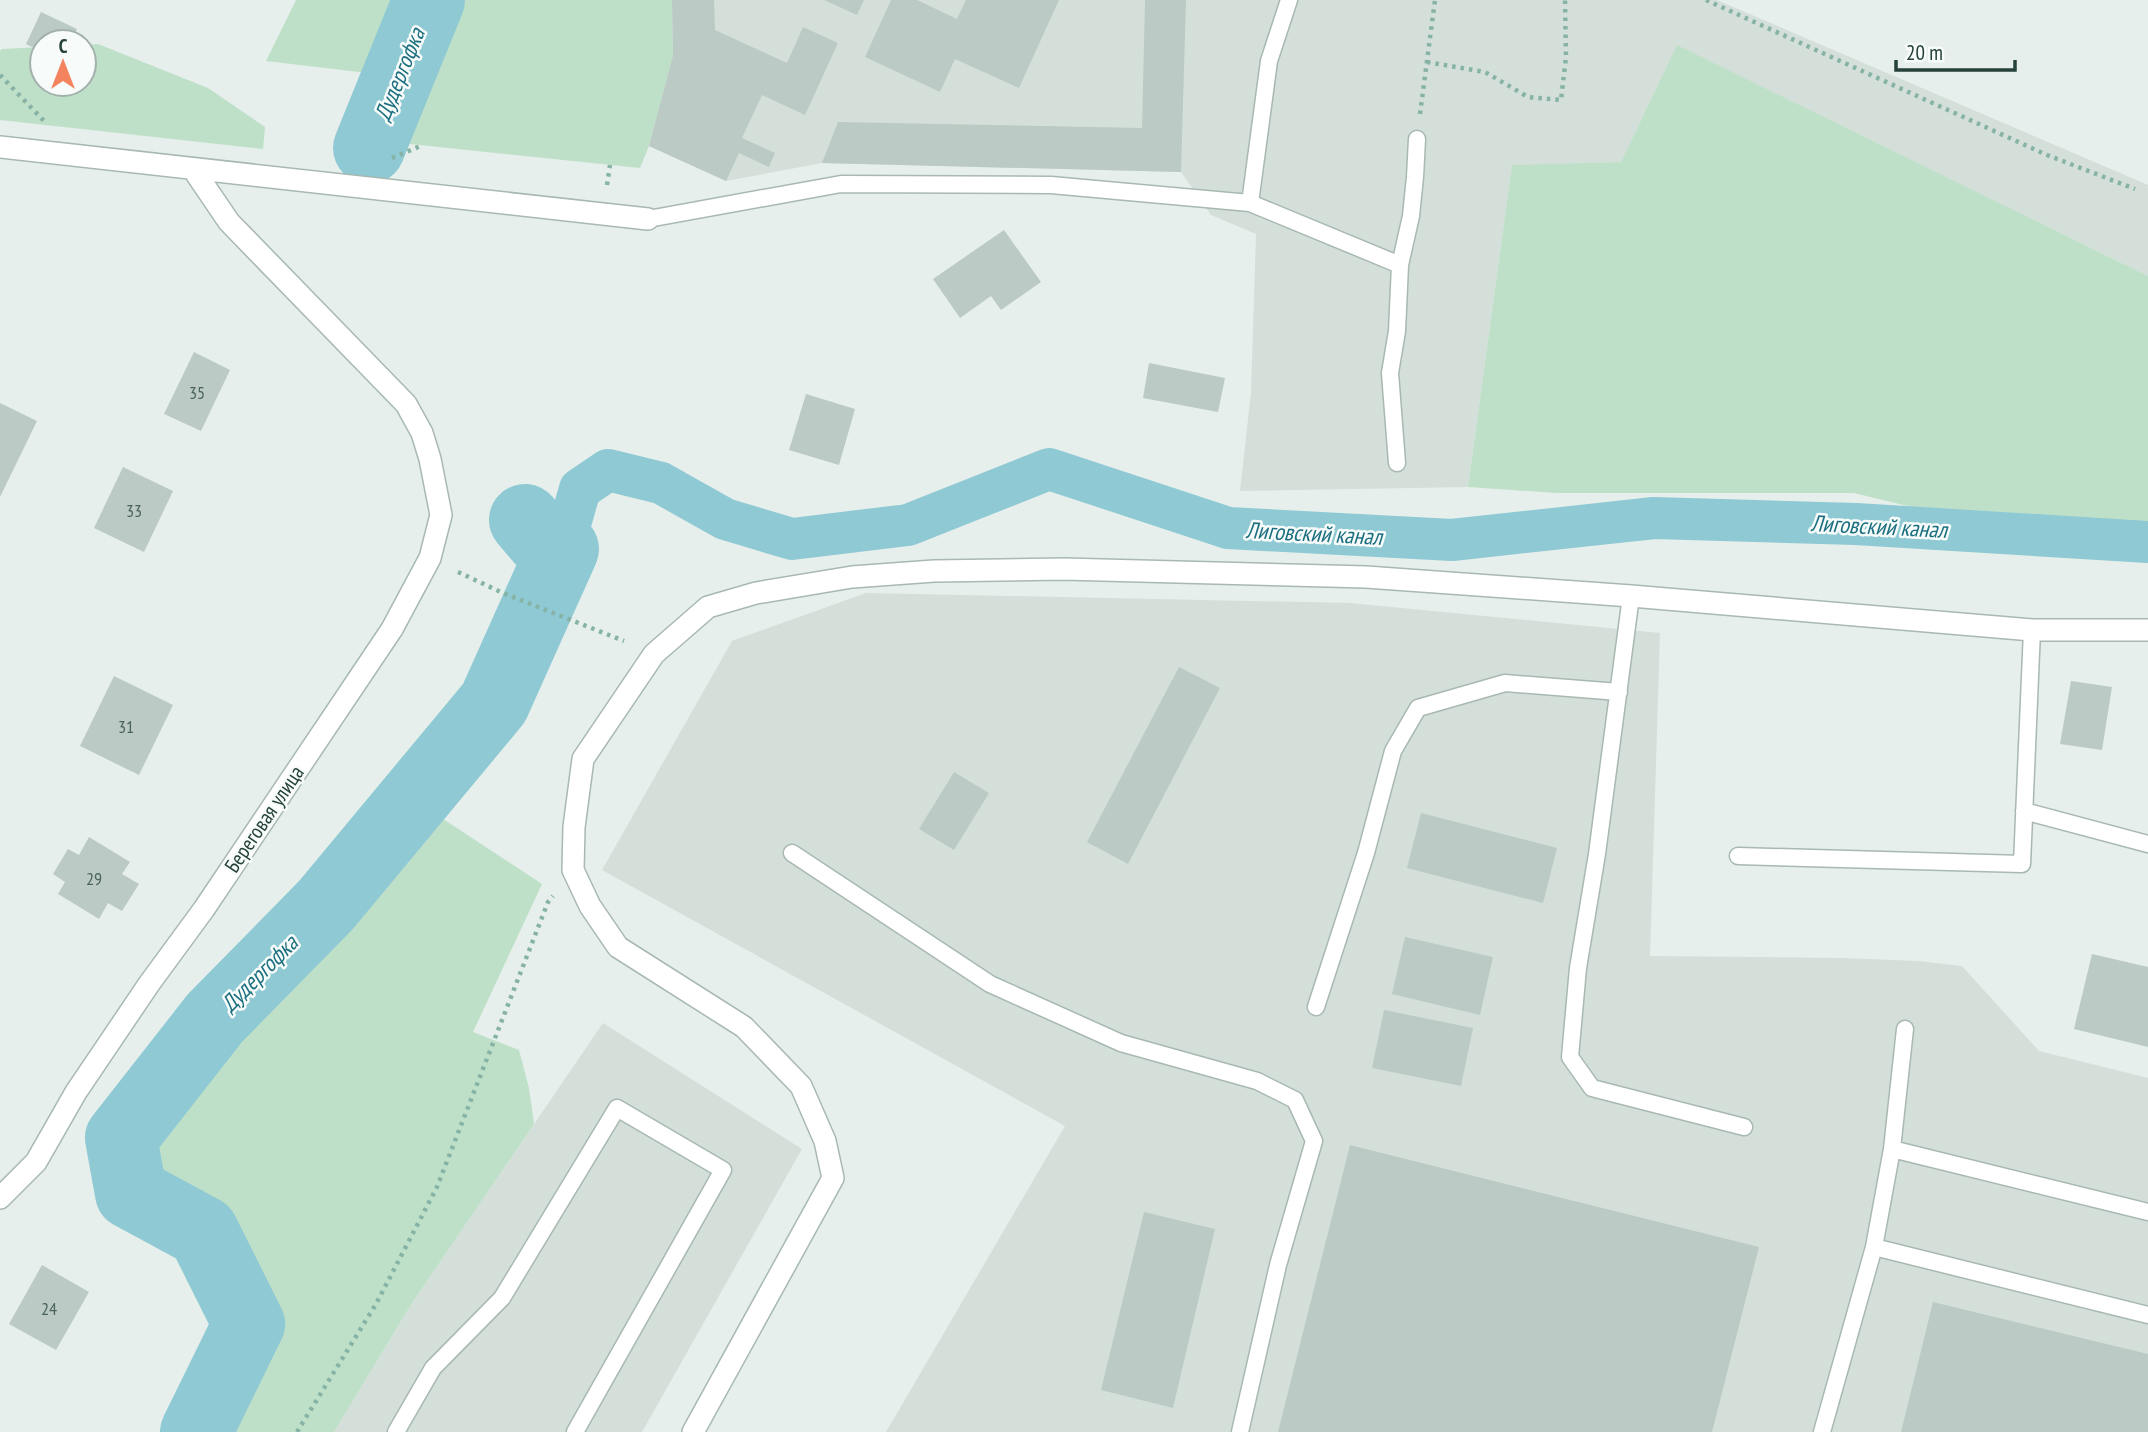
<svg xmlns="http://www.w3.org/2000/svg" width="2148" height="1432" viewBox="0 0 2148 1432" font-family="'PT Sans Narrow',sans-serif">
	<rect width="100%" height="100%" fill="#e6efeb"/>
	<path fill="#d4dfda" d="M672,0H1717L2148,185V276L1677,46L1621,162L1512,166L1468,487L1240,491L1251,392L1256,234L1211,215L1181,172L822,163L726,181L649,146L673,55Z
		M866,593L1350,603L1660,633L1650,956L1842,958L1918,961L1962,966L2039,1051L2148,1078V1432H886L1065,1126L602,870L732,641Z
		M603,1023L802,1149L642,1432H334L412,1303Z"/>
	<path fill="#bfe0c8" d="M296,0H425L393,76L266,61Z
		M449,0H672L673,55L649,146L640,168L391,142Z
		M98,44L208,88L265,127L263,149L0,120V51L2,49L42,47V84H84V45Z
		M1677,45L2148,276V523L2108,524L1920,509L1854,493H1557L1468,487L1512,165L1621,162Z
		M425,807L542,884L473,1032L519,1050L529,1088L534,1124L412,1303L334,1432H219L266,1340L257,1273L207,1226L153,1165L149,1145L153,1121L180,1077L217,1033L292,966Z"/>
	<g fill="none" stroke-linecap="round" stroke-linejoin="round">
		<path stroke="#8ec9d4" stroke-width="42" d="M563,549L580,489L608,470L661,483L725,519L792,539L908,525L1049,469L1228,528L1452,540L1654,518L1856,524L2148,542"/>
		<path stroke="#8ec9d4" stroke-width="72" d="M369,148L429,0
			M196,1432L249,1324L203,1232L131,1193L121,1138L215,1018L326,905L494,703L563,549L542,540L525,520"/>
	</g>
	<path fill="#bbcac4" d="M672,0H714L715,30L787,63L803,27L838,43L805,115L762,95L742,138L775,153L769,167L739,153L726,181L649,146L673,55Z
		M824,0H864L857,15Z
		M891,0H917L957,19L966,0H1059L1019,88L955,59L940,92L865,57Z
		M1145,0H1186L1181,172L822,163L838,122L1142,128Z
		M41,12L77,29L71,42H42V52L26,44Z
		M1004,230L1041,282L1001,310L991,296L960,318L933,279Z
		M194,352L230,370L201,431L164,414Z
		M1149,363L1225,378L1218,412L1143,398Z
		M806,394L855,409L839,465L789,450Z
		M0,403L37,421L0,497Z
		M123,467L173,491L144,552L94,528Z
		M1179,667L1220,688L1128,864L1087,842Z
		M114,676L173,705L139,775L80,746Z
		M2071,681L2112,687L2102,750L2060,744Z
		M954,772L989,793L954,850L919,829Z
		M1421,813L1557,848L1543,903L1407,868Z
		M89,837L130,862L122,874L139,884L122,911L108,903L99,919L58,894L65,882L53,874L68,849L79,855Z
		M1405,937L1493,957L1480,1015L1392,994Z
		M2092,954L2148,967V1047L2074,1029Z
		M1384,1010L1473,1028L1461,1086L1372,1068Z
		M1350,1145L1759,1247L1712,1432H1278Z
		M1144,1212L1215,1229L1173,1408L1101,1390Z
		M42,1265L89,1292L56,1350L9,1324Z
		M1933,1302L2148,1354V1432H1901Z"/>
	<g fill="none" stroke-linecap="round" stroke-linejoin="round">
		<g stroke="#a8b8b2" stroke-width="19">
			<path id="service" d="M1250,203L1400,265
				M648,219L841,184L1051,185L1250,203L1269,61L1289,0
				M1397,463L1390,373L1397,331L1400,265L1411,216L1415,177L1417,139
				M1631,596L1597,854L1578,968L1570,1057L1592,1088L1744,1127
				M2024,811L2148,844
				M792,853L990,984L1121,1043L1257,1081L1295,1100L1314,1141L1278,1265L1240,1432
				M1738,856L2022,864L2032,630
				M1316,1007L1366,853L1393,751L1418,708L1505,683L1619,692
				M1892,1149L2148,1212
				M1874,1247L1892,1149L1905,1029
				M396,1432L433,1368L502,1298L617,1108L723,1170L575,1432
				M1822,1432L1874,1247L2148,1315"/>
		</g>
		<g stroke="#a8b8b2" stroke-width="24">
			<path id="minor" d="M0,147L648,219
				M0,1198L36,1162L76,1092L149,984L204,909L392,629L430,558L441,515L430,459L422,433L406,404L229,222L193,169
				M693,1432L833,1178L825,1141L801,1086L744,1027L618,947L590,906L573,870L574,827L583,759L654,654L708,607L756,593L852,577L934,571L1064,569L1366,577L1631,596L2032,630H2148"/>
		</g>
		<path stroke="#86b3a5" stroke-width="4.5" stroke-dasharray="3.5 5" stroke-linecap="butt" d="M1706,0L2047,155L2135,189
			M1427,62L1485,72L1528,97L1561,100L1566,57L1565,0
			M0,75L44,121
			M1420,114L1435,0
			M392,158L423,145
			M607,185L610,165
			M458,572L503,593L624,641
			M297,1432L376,1304L437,1187L548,902L553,896"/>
		<use href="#service" stroke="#fff" stroke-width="16"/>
		<use href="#minor" stroke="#fff" stroke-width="21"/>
	</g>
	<g text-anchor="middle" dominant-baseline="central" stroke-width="5" stroke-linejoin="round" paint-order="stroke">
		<g font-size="18" fill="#4a645c">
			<text x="197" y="392">35</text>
			<text x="134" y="510">33</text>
			<text x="126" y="726">31</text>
			<text x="94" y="878">29</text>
			<text x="49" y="1308">24</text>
		</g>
		<g font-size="21" fill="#24423a" stroke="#f7fbf9">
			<text transform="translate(264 819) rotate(-56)">Береговая улица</text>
		</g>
		<g font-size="23" font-style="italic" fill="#1c6f80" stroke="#f7fbf9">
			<text transform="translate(399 74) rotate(-68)">Дудергофка</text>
			<text transform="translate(1879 526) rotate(3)">Лиговский канал</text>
			<text transform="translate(1314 533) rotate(3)">Лиговский канал</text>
			<text transform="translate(259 973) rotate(-45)">Дудергофка</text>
		</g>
	</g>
	<g transform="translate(63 63)"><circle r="33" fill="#f7fbf9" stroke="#a3b1ad" stroke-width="2"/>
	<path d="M0-5L12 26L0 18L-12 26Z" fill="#f4845f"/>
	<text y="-10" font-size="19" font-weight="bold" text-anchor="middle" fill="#24423a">С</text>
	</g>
	<path d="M1896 60v10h119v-10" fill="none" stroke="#24423a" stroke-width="3.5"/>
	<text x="1906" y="60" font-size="21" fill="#24423a" stroke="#f7fbf9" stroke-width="5" paint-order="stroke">20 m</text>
</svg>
